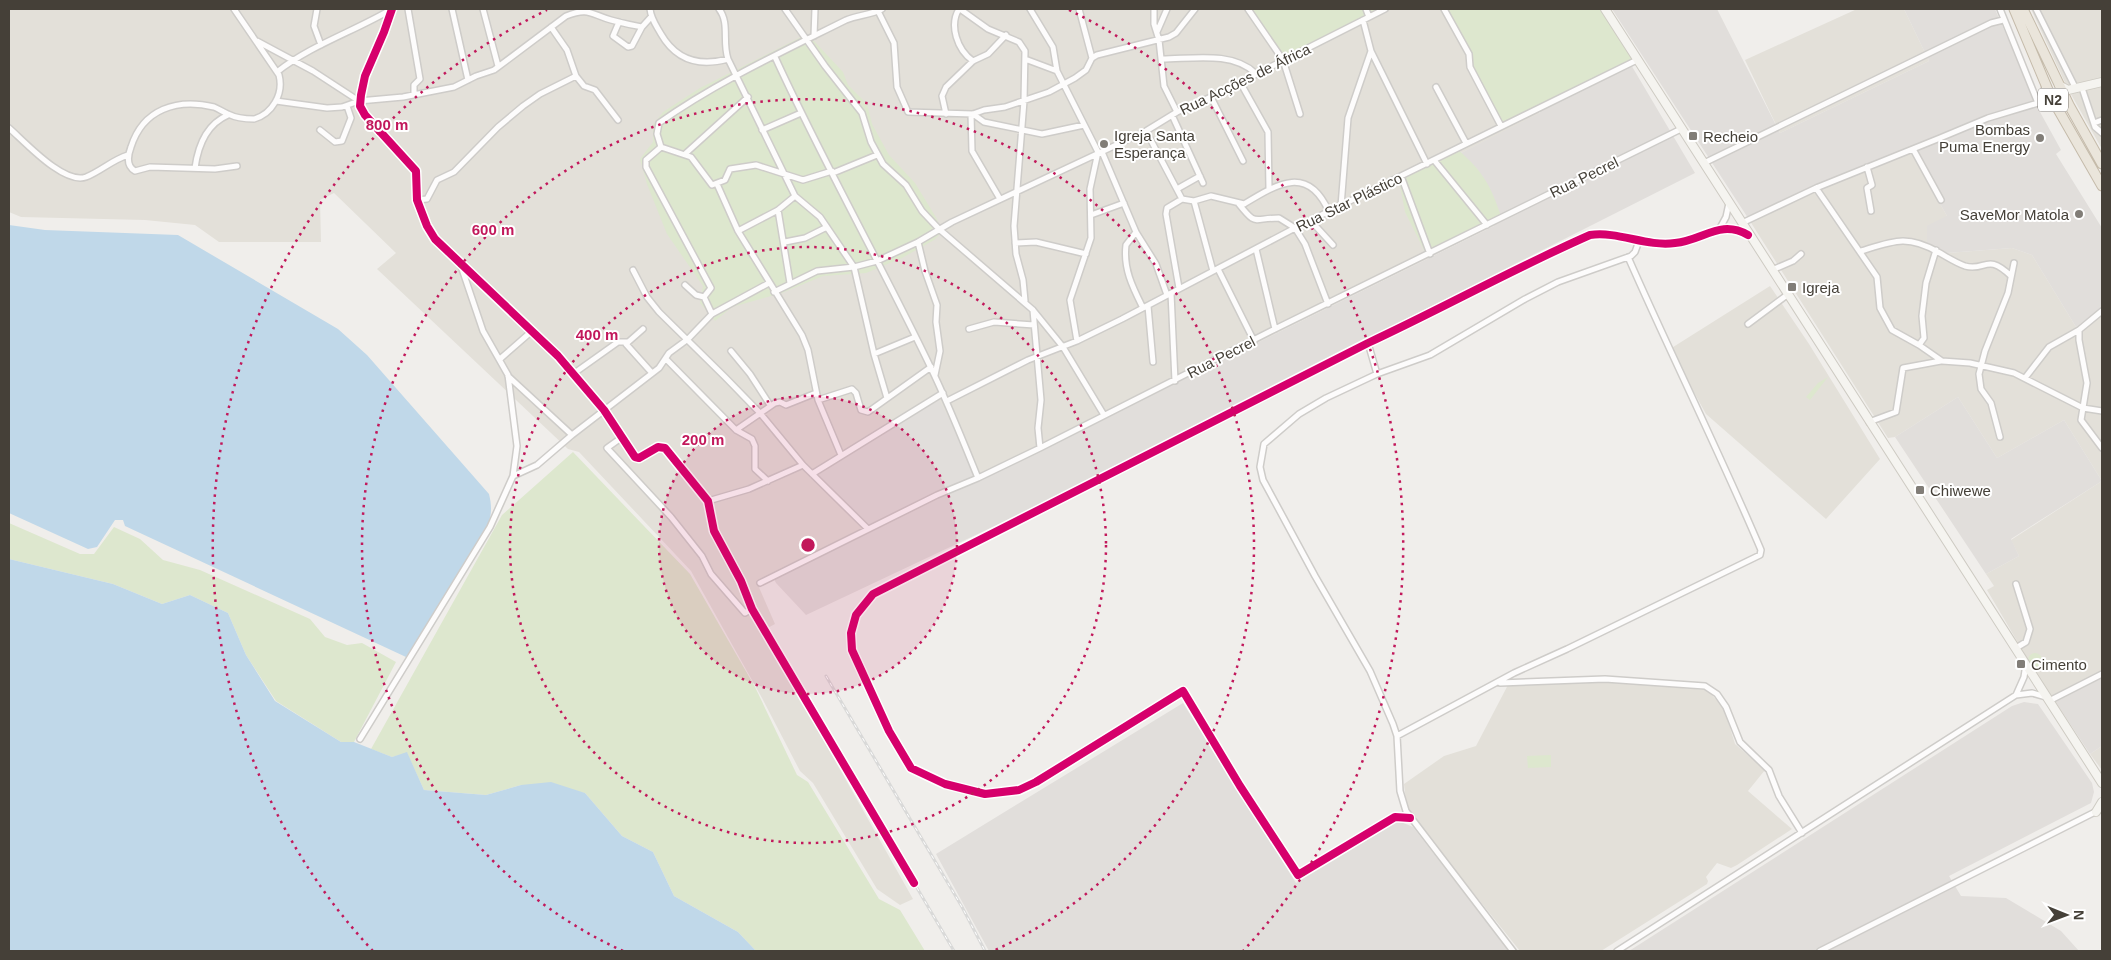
<svg xmlns="http://www.w3.org/2000/svg" width="2111" height="960" viewBox="0 0 2111 960" font-family="Arial,sans-serif">
	<rect width="100%" height="100%" fill="#f0eeeb"/>
	<path fill="#e3e0d9" d="M9,9H1473L1540,114L1457,155L1494,226L981,479L869,527L758,585L775,624L762,631L913,899L900,905L877,889L813,783L800,771L762,698L691,571L579,452L568,449L377,269L396,253L334,193L320,200L321,242H219L195,225L145,220L21,217L9,212Z
		M1857,9H1904L1929,61L1780,133L1745,60Z
		M2031,9H2102V149L2068,89Z
		M1909,149L1947,216V253L2012,248L2032,255L2076,327L2102,308V675L2053,698L2040,680L1987,590L1994,586L1986,574L2019,556L2011,540L2102,481L2064,420L1997,458L1958,397L1895,437L1888,438L1748,218Z
		M1770,286L1809,344L1880,459L1826,519L1706,414L1670,349Z
		M1608,682L1707,690L1724,708L1735,744L1765,770L1748,791L1792,829L1737,865L1731,868L1717,863L1706,877L1708,881L1707,884L1601,951H1520L1407,810L1404,784L1444,756L1476,746L1509,683Z
		M2102,746V770L2090,754Z"/>
	<path fill="#e1dedb" d="M1473,9H1598L1695,173L1018,515L806,615L776,583L773,577L869,527L813,474L938,398L981,479L1494,226L1457,155L1540,113Z
		M1612,9H1717L1780,133L1929,61L1904,9H1995L2040,112L2061,150L2056,154L2102,228V308L2076,327L2032,255L2012,248L1947,253L1927,242V226L1947,216L1909,149L1748,218Z
		M1958,397L1997,458L2064,420L2102,481L2011,539L2019,556L1986,574L1895,437Z
		M2102,675V746L2090,754L2053,698Z
		M2024,702L2038,704L2092,783L2094,792L2091,803L1949,876L1961,896L2006,898L2061,931L2079,951H1629L2012,706Z
		M1183,703L1296,883L1399,821L1413,827L1509,951H989L936,854Z"/>
	<path fill="#dde7ce" d="M1247,9H1389L1280,59L1252,21Z
		M1445,9H1600L1632,59L1506,127L1495,121Z
		M801,37L813,40L843,72L848,85L867,104L872,124L889,155L915,183L937,219L941,233L934,240L902,258L866,273L823,276L782,293L732,307L715,321L700,303L703,286L667,234L647,184L640,159L653,142V125L663,112L700,88Z
		M1458,150C1483,171 1491,186 1501,216L1426,254L1405,212L1398,175Z
		M1828,377L1810,400L1806,397L1818,383Z
		M573,452L690,574L755,687L797,775L808,782L879,899L900,910L925,951H756L738,932L674,896L653,852L622,836L585,793L521,785L486,795L424,790L407,753L392,757L371,749L502,515Z
		M9,523L80,554H94L114,527L140,539L163,560L200,570L310,619L325,637L347,645L362,643L396,662L354,742H341L276,701L246,655L228,613L190,595L162,604L113,584L9,559Z
		M2028 660a7 7 0 1 1 14 0a7 7 0 1 1-14 0Z
		M1551,755V767L1528,768L1527,756Z"/>
	<path fill="#c0d8e9" d="M9,225L45,230L178,235L338,329L367,355L489,494C493,510 491,521 483,536L406,657L125,526L123,520H115L97,547L88,549L9,513Z
		M9,559L113,584L162,604L190,595L228,613L246,655L275,701L341,742H354L392,757L407,752L424,790L486,795L521,785L551,782L585,793L622,836L653,852L674,896L738,932L756,951H9Z"/>
	<g fill="none" stroke-linecap="round" stroke-linejoin="round">
		<g stroke="#ceccc9" stroke-width="8">
			<path id="street" d="M234,9L279,75C284,94 272,114 254,119C245,119 236,118 228,114C223,112 219,109 214,107C177,98 143,109 131,147C128,155 126,166 135,171L150,167L215,169L237,166
				M317,9L314,26L321,45
				M392,9L384,32L365,76L361,95L360,106L365,115L416,171L417,200L427,226L435,239L558,356L604,410L635,457L639,458L658,447L665,448L708,501L714,531L741,581L752,609L914,883
				M408,9L420,79L414,85V95
				M452,9L468,80
				M483,9L498,66
				M650,9C651,19 656,25 661,34C676,60 699,67 728,59
				M719,9C730,23 722,42 728,59L795,196L820,217L854,267L874,354L887,398
				M785,9L825,66L862,113L871,142L883,164L906,185L922,211L939,229L1033,310L1063,347L1104,415
				M959,9C949,25 957,50 973,61
				M960,9L988,29L1019,42L1025,51L1024,101L1014,226L1016,254L1023,280L1025,301
				M1030,9L1053,47L1057,71
				M1079,9L1092,58
				M1154,9V24L1159,40L1164,86L1177,112
				M1248,9L1283,60L1300,114
				M1366,9L1369,17
				M1444,9L1469,54L1470,67L1501,126
				M2000,9L2038,103
				M2036,9L2076,89
				M878,11L894,43L897,87L908,112L973,114L984,110L1005,107L1049,92L1075,78L1086,70L1092,58L1097,55L1169,37L1176,33L1195,9
				M1363,20L1371,51L1427,164
				M619,22L613,36L628,47L632,46L642,27
				M551,27L567,50L576,76L584,86L595,90L618,120
				M1157,32L1167,9
				M814,36L815,9
				M257,41L313,71L359,101
				M775,57C823,162 880,262 930,366C948,403 963,441 978,478
				M1025,59L1057,71L1098,152L1090,189L1091,238L1070,300L1077,341
				M1162,59C1192,59 1232,51 1255,73
				M277,72C311,45 355,31 392,9
				M1240,82L1268,132L1269,189
				M1436,87L1466,143
				M2082,88L2095,127L2102,133
				M1211,97L1243,161
				M276,101L327,108L342,107L359,101L403,97L454,87L476,76L494,70L566,16C589,7 590,14 611,20C621,23 632,25 642,27L651,17
				M2038,103L2043,96L2045,85
				M946,114L942,96L946,87L973,61L988,54L1006,35
				M971,114L972,151L1000,199
				M973,114L984,122L1042,134L1084,125
				M1172,115L1203,183
				M2094,123L2102,120
				M9,128C25,142 64,185 86,177C101,171 112,160 128,155
				M320,130L335,142L342,141L351,118L347,106
				M762,130L801,113
				M1146,131L1182,199
				M661,147L691,157L712,185L725,180L730,169L756,165L803,180L832,171
				M1913,149L1941,200
				M1102,152L1136,232L1156,264L1167,295
				M685,154L748,97
				M1434,160L1487,225
				M1704,163L1991,23L2003,20
				M1867,167L1872,185L1867,188L1871,211
				M195,168C198,146 207,124 228,115
				M833,173L877,155
				M1401,176L1430,254
				M717,184L738,231L802,335L808,350L818,400L841,455
				M1816,188L1877,277L1880,308L1892,330L1919,345L1942,361L1970,363L2014,373L2083,408L2102,411
				M1177,189L1200,176
				M417,200L427,199L437,180L454,172L498,127L523,106L540,94L576,76
				M1194,201L1213,271
				M1238,203C1257,227 1252,218 1279,218L1295,228L1305,244L1328,304
				M1341,206L1348,118L1371,51
				M778,210L790,283
				M1091,215L1124,203
				M1311,221L1333,245
				M1742,223L1816,188L1940,138L1988,118L2038,103H2045L2056,109
				M1720,228L1726,217L1729,203
				M738,231L778,210L795,196
				M1136,232L1126,245C1123,269 1133,288 1143,308
				M785,242L805,238L827,227
				M918,242L925,271L937,305L936,322L940,351L935,375
				M1015,243L1036,242L1086,254
				M1256,249L1275,329
				M1861,251C1893,241 1907,234 1938,252C1947,257 1956,263 1965,266C1986,272 1986,252 2011,276
				M1218,269L1254,341
				M633,270L647,297L659,312L725,377L760,413L803,465L868,529
				M1772,270L1793,261L1801,254
				M685,285L696,295L704,297
				M1179,288L1166,214L1167,208L1182,199L1194,201L1211,196L1244,204C1277,184 1308,164 1329,212
				M774,292L817,271L854,267L877,261L918,242L952,222L1146,131L1177,112L1211,97L1385,9
				M1171,293L1175,381
				M1148,306L1153,362
				M1033,310L1041,400L1038,428L1040,448
				M2102,311L2079,330V340L2087,383L2081,420L2102,448
				M712,314L704,297L711,288L646,167V160L661,147L657,134L659,123C715,83 784,51 846,20C858,15 871,15 882,9
				M1748,324L1787,295
				M643,329L626,344L652,373
				M969,329L994,322L1034,325
				M1368,343L1377,374
				M1919,345L1924,338L1922,316L1926,283L1936,250
				M731,351L750,374L770,405
				M874,354L915,337
				M500,359L532,331
				M666,359L736,430L752,439L755,446V469L768,481
				M573,374L618,342H627
				M508,376L572,435
				M2025,378L2049,347L2079,330
				M818,400L852,389L856,393L861,410L868,412L931,367
				M947,401L1028,360L1077,341L1122,319L1295,228L1637,60
				M1869,422L1896,412L1903,368L1941,361
				M736,430L775,403L780,402L786,405L816,393
				M2000,437L1991,403L1981,389L1979,374L1985,351L2008,293L2014,263
				M621,438L607,448L671,517L702,556L711,574L745,613L752,609
				M812,474L943,393
				M513,476L537,465L572,435L659,368L669,353L688,339L712,314L769,283
				M708,501L749,489L803,465
				M760,583L937,495L978,478L1040,448L1275,329L1681,129
				M2016,584L2030,629L2026,642L2016,648
				M1500,683L1605,679L1705,686L1717,694L1726,707L1740,742L1769,770L1779,796L1802,833
				M2016,695L2024,677L2026,664
				M2049,701L2102,674
				M1397,736L1514,673L1567,649L1760,555L1761,550C1719,451 1671,355 1628,257
				M360,739L490,527L513,476L517,446L508,375L483,331L461,266
				M1410,818L1395,817L1298,875L1240,786L1183,691L1036,782L1019,790L985,794L945,784L911,768L889,731L852,650L851,633L856,615L873,594L1368,343C1443,308 1515,268 1590,235C1619,231 1646,247 1675,243C1704,240 1720,219 1748,235
				M1513,951L1406,811L1400,791L1397,736L1393,724L1370,671L1315,576L1263,480L1260,467L1264,444L1299,414L1326,398L1377,374L1430,355L1525,299L1558,282L1631,256L1635,252L1639,241
				M1617,951L2016,695L2032,693L2046,697
				M1820,951L2097,811"/>
		</g>
		<g stroke="#cecbc3" stroke-width="10">
			<path id="secondary" d="M1605,9L2102,783
				M2059,85L2068,90L2102,82
				M2096,812L2102,802"/>
		</g>
		<g stroke="#c5bbaa" stroke-width="11">
			<path id="highway" d="M2014,9L2051,97L2102,186
				M2023,9L2069,105L2102,164"/>
		</g>
		<use href="#street" stroke="#fdfcfc" stroke-width="5"/>
		<use href="#secondary" stroke="#f5f4f0" stroke-width="8"/>
		<use href="#highway" stroke="#eae5db" stroke-width="9"/>
		<g stroke="#d9d9d8" stroke-width="3">
			<path id="rail" d="M767,632L954,951
				M826,676L962,907L985,951"/>
		</g>
		<use href="#rail" stroke="#fff" stroke-width="1" stroke-dasharray="4" stroke-linecap="butt"/>
		<g stroke="#fff" stroke-width="11">
			<path id="cycleway" d="M392,9L384,32L365,76L361,95L360,106L365,115L416,171L417,200L427,226L435,239L558,356L604,410L635,457L639,458L658,447L665,448L708,501L714,531L741,581L752,609L914,883
				M1410,818L1395,817L1298,875L1240,786L1183,691L1036,782L1019,790L985,794L945,784L911,768L889,731L852,650L851,633L856,615L873,594L1368,343C1443,308 1515,268 1590,235C1619,231 1646,247 1675,243C1704,240 1720,219 1748,235"/>
		</g>
		<use href="#cycleway" stroke="#d6006c" stroke-width="8"/>
	</g>
	<circle cx="808" cy="545" r="149" fill="#c2185b" fill-opacity=".12"/>
	<g fill="none" stroke="#c2185b" stroke-width="2.5" stroke-dasharray="2.5 5">
		<circle cx="808" cy="545" r="149"/>
		<circle cx="808" cy="545" r="298"/>
		<path d="M623 951A446 446 0 1 1 993 951"/>
		<path d="M373 951A595 595 0 0 1 547 10M1069 10A595 595 0 0 1 1243 951"/>
	</g>
	<g fill="#817d77" stroke="#fff" stroke-width="2">
		<rect x="1688" y="131" width="10" height="10" rx="2.5"/>
		<circle cx="2040" cy="138" r="5"/>
		<circle cx="1104" cy="144" r="5"/>
		<circle cx="2079" cy="214" r="5"/>
		<rect x="1787" y="282" width="10" height="10" rx="2.5"/>
		<rect x="1915" y="485" width="10" height="10" rx="2.5"/>
		<rect x="2016" y="659" width="10" height="10" rx="2.5"/>
	</g>
	<g text-anchor="middle" dominant-baseline="central" stroke-width="4" stroke-linejoin="round" paint-order="stroke">
		<rect fill="#fff" stroke="#7d7974" stroke-width="1" x="2038" y="88.5" width="30" height="23" rx="4"/>
		<g font-size="14" font-weight="bold" fill="#454038">
			<text x="2053" y="100">N2</text>
		</g>
		<g font-size="15" fill="#454038" stroke="#fff">
			<text transform="translate(1245 79) rotate(-26)">Rua Acções de África</text>
			<text transform="translate(1584 177) rotate(-26)">Rua Pecrel</text>
			<text transform="translate(1349 202) rotate(-26)">Rua Star Plástico</text>
			<text transform="translate(1221 357) rotate(-27)">Rua Pecrel</text>
		</g>
		<g font-size="15" fill="#454038" stroke="#fff" text-anchor="start">
			<text x="2030" y="129" text-anchor="end">Bombas<tspan x="2030" dy="17">Puma Energy</tspan></text>
			<text x="1114" y="135">Igreja Santa<tspan x="1114" dy="17">Esperança</tspan></text>
			<text x="1703" y="136">Recheio</text>
			<text x="2069" y="214" text-anchor="end">SaveMor Matola</text>
			<text x="1802" y="287">Igreja</text>
			<text x="1930" y="490">Chiwewe</text>
			<text x="2031" y="664">Cimento</text>
		</g>
	</g>
	<circle cx="808" cy="545" r="8" fill="#c2185b" stroke="#fff" stroke-width="2.5"/>
	<g font-size="15" text-anchor="middle" font-weight="bold" fill="#c2185b" stroke="#fff" stroke-width="4" stroke-linejoin="round" paint-order="stroke">
		<text x="387" y="130">800 m</text>
		<text x="493" y="235">600 m</text>
		<text x="597" y="340">400 m</text>
		<text x="703" y="445">200 m</text>
	</g>
	<rect width="2111" height="960" fill="none" stroke="#454038" stroke-width="20"/>
	<g transform="translate(2066 915) rotate(91)" stroke="#ffffff" stroke-width="4" paint-order="stroke">
	<path d="M0-4L9 19L0 12L-9 19Z" fill="#454038"/>
	<text y="-8" font-size="14" font-weight="bold" text-anchor="middle" fill="#454038">N</text>
	</g>
</svg>
